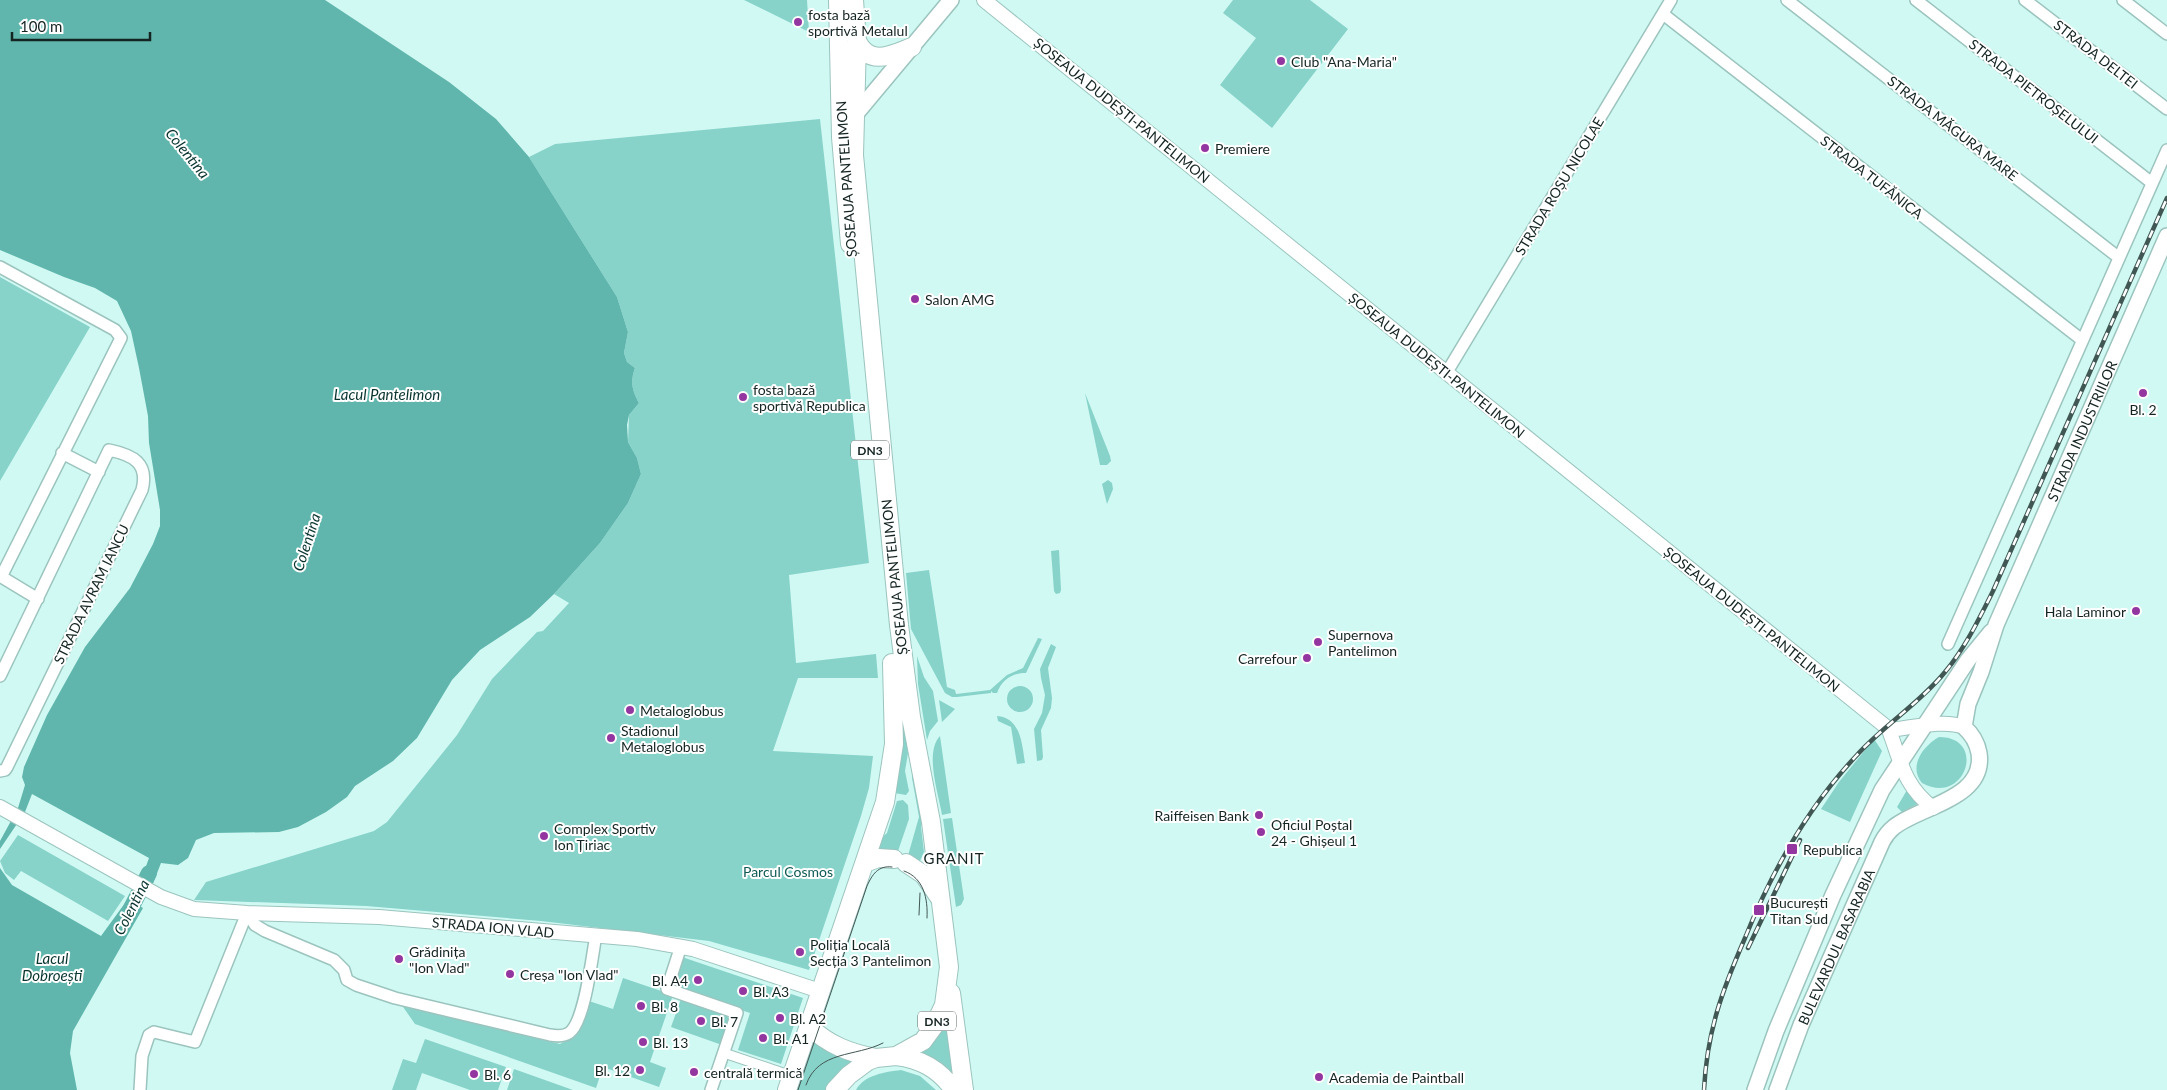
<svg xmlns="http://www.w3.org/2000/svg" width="2167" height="1090" viewBox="0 0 2167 1090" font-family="Lato,sans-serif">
	<rect width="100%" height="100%" fill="#d0f9f3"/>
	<path fill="#87d3ca" d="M744,0H807L809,32Z
		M1233,0H1310L1348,29L1272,128L1220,85L1256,38L1223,13Z
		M820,119L869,563L789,575L796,663L876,654L878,678H798L773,751L873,756L869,788L861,816L809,970L709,941L541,921L366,906L194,900L206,882L374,831L387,822L457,735L492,679L537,632L543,631L569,603L554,594L600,543L628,503L641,474L637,458L628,442L629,415L639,403C632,390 630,382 635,368L627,362L624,353L628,332L617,297L529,157L555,144Z
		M0,277L90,327L0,481Z
		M1085,393L1110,456L1111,461L1107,465H1100Z
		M1108,480L1112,483L1113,489L1107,504L1102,484Z
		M1059,550L1061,590L1060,593L1056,594L1054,591L1051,551Z
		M929,570L947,687L955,690L956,694L990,690L1007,675L1023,668L1038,638L1042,639L1026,673C1012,673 1002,680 997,693H993L991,691V693L957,697H952L945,693L911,629L906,573Z
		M1051,644L1056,647L1048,668L1052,698L1051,708L1041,730L1043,757L1042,760L1037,761L1034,729L1042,713L1045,695L1041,678L1040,669Z
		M917,656L924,677L933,691L938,721L930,731L927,740L918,684Z
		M1007 699a13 13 0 1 1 26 0a13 13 0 1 1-26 0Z
		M939,700L955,709L942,722Z
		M901,708L908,753L905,771L909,791L906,795L894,793Z
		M997,716C1021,718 1022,744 1025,763L1017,764L1011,727L998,721Z
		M940,736L951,813L942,815C939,795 924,753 940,736Z
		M1939,737C1988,737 1965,807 1922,783C1908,766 1923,746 1939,737Z
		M1874,739L1882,751L1850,822L1821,809L1839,782Z
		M913,768L923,818L921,827L924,852L919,863L907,859L919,817L912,778Z
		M1907,790L1919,803L1902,812L1897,807Z
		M903,800L908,805L909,819L897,854L876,851L880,839L887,833L897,801Z
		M952,818L964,899L961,905L956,907L943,819Z
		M18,835L125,896L108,921L21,871L14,880L5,873L0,861Z
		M682,957L803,998L781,1064L738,1050L750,1013L671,987Z
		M623,978L673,995L650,1062L666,1068L659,1087L603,1067L596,1088L415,1024L401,1004L560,1044L570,1038L586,1000L613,1009Z
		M681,999L732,1016L722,1045L671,1027Z
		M947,1020L956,1080L915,1054L940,1031Z
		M808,1036L827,1051L859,1061L830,1090H794Z
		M425,1039L506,1067L498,1090H470L422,1073L416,1090H392L403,1059L416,1063Z
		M514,1069L573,1090H507Z
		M901,1070L920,1076L936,1090H856C864,1075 885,1072 901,1070Z"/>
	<path fill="#60b6ad" d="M0,0H325L449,82L496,119L529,157L617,297L628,332L624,353L627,362L635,368C630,382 632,390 639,403L629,415L627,425L628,442L637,458L641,474L628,503L600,543L554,594L530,617L480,650L452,680L417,738L393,761L355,786L347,797L326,812L298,827L279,832L214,833L196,840L188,858L178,865L161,863L152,886L141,880L149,858L32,794L25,812L0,849V841L18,808L25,785L22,777L24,767L47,715L85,647L130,588L153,544L160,526V510L149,443L148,416L139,368L131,331L117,301L95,288L64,277L0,250Z
		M0,868L12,885L101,936L128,899L143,908L73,1031L70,1053L77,1090H0Z"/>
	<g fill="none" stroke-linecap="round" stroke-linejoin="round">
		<path stroke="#60b6ad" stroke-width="16" d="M124,922L149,873"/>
		<g stroke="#9cc4be" stroke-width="11">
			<path id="pedestrian" d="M724,1053L792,1076"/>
		</g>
		<g stroke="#9cc4be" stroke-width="14">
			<path id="minor" d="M1787,0L2118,257
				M1916,0L2152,183
				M2025,0L2167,109
				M2123,0L2167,34
				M1663,14L2082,340
				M0,267L115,330L121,338L1,577
				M1447,372L1671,0
				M62,453L99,472
				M0,576L38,599
				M1948,644L2167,150
				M0,676L109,450C133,455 149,463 142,490L7,767L5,770L0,771
				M247,913L255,925L265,931L334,960L344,970L347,980L356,985L395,998L550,1035C556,1036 563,1037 569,1033C585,1022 592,956 596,935
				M681,946L667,989L737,1013L711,1090
				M140,1090L142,1056L149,1035L154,1032L195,1042L247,913"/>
		</g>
		<g stroke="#9cc4be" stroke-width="16">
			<path id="tertiary" d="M984,0L1885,726L1889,730C1901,762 1904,786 1933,808
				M1889,730C1911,728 1943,719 1964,727
				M0,807L161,897L194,909L247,913L379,917L637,939L693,949L820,991"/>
		</g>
		<g stroke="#9cc4be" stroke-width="18">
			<g id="secondary">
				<path d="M855,115L951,0"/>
				<path d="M1755,1090L1776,1031L1833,895L1882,790L1968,660L1991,632"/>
				<path id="s1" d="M1777,1090L1801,1025L1882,842C1885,836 1889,831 1894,827C1920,806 1986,799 1979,753C1977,742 1972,734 1964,727L1968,704L1981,672L1996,625L2167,236"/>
			</g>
		</g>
		<g stroke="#9cc4be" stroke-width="20">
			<path id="primary" d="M838,0L841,137L850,244
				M857,41C870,67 891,55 912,47
				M865,863L878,858L894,859
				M906,863L924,875L939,897
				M951,993L964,1090
				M809,1026C828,1045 850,1053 876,1058
				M896,1056C921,1059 939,1069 954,1090
				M787,1090L885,802L894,744L892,663
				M835,1090L849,1075L868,1061L876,1058L896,1056L923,1041L934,1026L944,1005L949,967L931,822L911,717L899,625L854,155L857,41L854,0"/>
		</g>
		<use href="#pedestrian" stroke="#fff" stroke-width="9"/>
		<use href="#minor" stroke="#fff" stroke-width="11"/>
		<use href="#tertiary" stroke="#fff" stroke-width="14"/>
		<use href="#secondary" stroke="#fff" stroke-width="15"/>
		<use href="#primary" stroke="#fff" stroke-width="18"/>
		<path stroke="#415754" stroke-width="1" d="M904,871C924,878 928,899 927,918
			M919,915L920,893
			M806,1085C818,1050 856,1057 883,1043
			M798,1090L867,886C872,875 878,865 892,867"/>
		<g stroke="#415754" stroke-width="4.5">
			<path id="rail" d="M1748,948L1800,840
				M1704,1090C1707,1031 1722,991 1745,938C1772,871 1807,808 1857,755C1884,725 1920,703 1945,672C1965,648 1979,619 1993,591L2167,198"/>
		</g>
		<use href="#rail" stroke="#fff" stroke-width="2.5" stroke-dasharray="8" stroke-linecap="butt"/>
	</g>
	<g fill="#9436a0" stroke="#fff" stroke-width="2">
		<circle cx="798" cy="22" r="5"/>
		<circle cx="1281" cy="61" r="5"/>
		<circle cx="1205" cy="148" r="5"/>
		<circle cx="915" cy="299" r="5"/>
		<circle cx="2143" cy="393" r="5"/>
		<circle cx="743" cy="397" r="5"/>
		<circle cx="2136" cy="611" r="5"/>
		<circle cx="1318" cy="642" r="5"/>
		<circle cx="1307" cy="658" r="5"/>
		<circle cx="630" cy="710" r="5"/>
		<circle cx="611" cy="738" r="5"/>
		<circle cx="1259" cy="815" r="5"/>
		<circle cx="1261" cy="832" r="5"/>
		<circle cx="544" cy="836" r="5"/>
		<rect x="1786" y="843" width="12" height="12" rx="2.5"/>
		<rect x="1753" y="904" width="12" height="12" rx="2.5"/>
		<circle cx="800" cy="952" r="5"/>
		<circle cx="399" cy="959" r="5"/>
		<circle cx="510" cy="974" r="5"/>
		<circle cx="698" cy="980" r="5"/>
		<circle cx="743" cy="991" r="5"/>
		<circle cx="641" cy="1006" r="5"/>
		<circle cx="780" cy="1018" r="5"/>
		<circle cx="701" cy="1021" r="5"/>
		<circle cx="763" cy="1038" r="5"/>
		<circle cx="643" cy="1042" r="5"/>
		<circle cx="640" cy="1070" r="5"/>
		<circle cx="694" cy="1072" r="5"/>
		<circle cx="474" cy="1074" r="5"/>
		<circle cx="1319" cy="1077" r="5"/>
	</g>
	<g text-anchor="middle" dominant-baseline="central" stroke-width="4" stroke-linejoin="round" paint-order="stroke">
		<g fill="#fff" stroke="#5a6664" stroke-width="1">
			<rect x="851" y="440.5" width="38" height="19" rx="4"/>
			<rect x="918" y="1011.5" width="38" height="19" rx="4"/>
		</g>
		<g font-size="12" font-weight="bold" fill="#142422">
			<text x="870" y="450">DN3</text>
			<text x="937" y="1021">DN3</text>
		</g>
		<g font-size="14" fill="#142422" stroke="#fff" text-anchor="start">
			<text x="808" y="14">fosta bază<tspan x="808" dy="16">sportivă Metalul</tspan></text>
			<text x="1291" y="61">Club "Ana-Maria"</text>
			<text x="1215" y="148">Premiere</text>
			<text x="925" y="299">Salon AMG</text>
			<text x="753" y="389">fosta bază<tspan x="753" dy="16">sportivă Republica</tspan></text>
			<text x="2143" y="409" text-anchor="middle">Bl. 2</text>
			<text x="2126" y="611" text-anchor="end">Hala Laminor</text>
			<text x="1328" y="634">Supernova<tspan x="1328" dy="16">Pantelimon</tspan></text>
			<text x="1297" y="658" text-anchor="end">Carrefour</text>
			<text x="640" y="710">Metaloglobus</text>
			<text x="621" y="730">Stadionul<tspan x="621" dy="16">Metaloglobus</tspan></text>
			<text x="1249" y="815" text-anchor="end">Raiffeisen Bank</text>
			<text x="1271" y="824">Oficiul Poștal<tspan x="1271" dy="16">24 - Ghișeul 1</tspan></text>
			<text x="554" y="828">Complex Sportiv<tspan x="554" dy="16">Ion Țiriac</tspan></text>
			<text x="1803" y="849">Republica</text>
			<text x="1770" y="902">București<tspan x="1770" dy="16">Titan Sud</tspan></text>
			<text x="810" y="944">Poliția Locală<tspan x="810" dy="16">Secția 3 Pantelimon</tspan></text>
			<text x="409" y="951">Grădinița<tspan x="409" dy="16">"Ion Vlad"</tspan></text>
			<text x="520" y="974">Creșa "Ion Vlad"</text>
			<text x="688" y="980" text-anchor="end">Bl. A4</text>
			<text x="753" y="991">Bl. A3</text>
			<text x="651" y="1006">Bl. 8</text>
			<text x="790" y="1018">Bl. A2</text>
			<text x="711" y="1021">Bl. 7</text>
			<text x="773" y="1038">Bl. A1</text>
			<text x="653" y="1042">Bl. 13</text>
			<text x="630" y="1070" text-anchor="end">Bl. 12</text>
			<text x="704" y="1072">centrală termică</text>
			<text x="484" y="1074">Bl. 6</text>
			<text x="1329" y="1077">Academia de Paintball</text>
		</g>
		<g font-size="14" fill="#142422" stroke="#fff">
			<text transform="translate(2096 54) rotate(38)">STRADA DELTEI</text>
			<text transform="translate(2034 91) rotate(38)">STRADA PIETROȘELULUI</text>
			<text transform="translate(1122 110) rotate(39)">ȘOSEAUA DUDEȘTI-PANTELIMON</text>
			<text transform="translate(1953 128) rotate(38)">STRADA MĂGURA MARE</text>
			<text transform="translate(1872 177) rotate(38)">STRADA TUFĂNICA</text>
			<text transform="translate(846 179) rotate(-94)">ȘOSEAUA PANTELIMON</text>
			<text transform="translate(1559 186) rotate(-59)">STRADA ROȘU NICOLAE</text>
			<text transform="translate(1437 365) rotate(39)">ȘOSEAUA DUDEȘTI-PANTELIMON</text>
			<text stroke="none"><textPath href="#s1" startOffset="760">STRADA INDUSTRIILOR</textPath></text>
			<text transform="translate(894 577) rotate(-96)">ȘOSEAUA PANTELIMON</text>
			<text transform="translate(91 594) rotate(-64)">STRADA AVRAM IANCU</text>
			<text transform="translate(1752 619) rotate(39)">ȘOSEAUA DUDEȘTI-PANTELIMON</text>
			<text transform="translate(493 927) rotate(5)">STRADA ION VLAD</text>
			<text stroke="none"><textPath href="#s1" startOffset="155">BULEVARDUL BASARABIA</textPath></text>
		</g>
		<g font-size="14" fill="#0f5a54" stroke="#fff">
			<text x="788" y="871">Parcul Cosmos</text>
		</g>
		<g font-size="15" font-style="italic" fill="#093430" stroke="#fff">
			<text transform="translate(188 153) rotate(51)">Colentina</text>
			<text x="387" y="394">Lacul Pantelimon</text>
			<text transform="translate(306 542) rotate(-72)">Colentina</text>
			<text transform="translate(131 907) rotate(-63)">Colentina</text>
			<text x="52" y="958">Lacul<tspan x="52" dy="17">Dobroești</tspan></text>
		</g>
		<g font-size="15" letter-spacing="1" fill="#142422" stroke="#fff">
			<text x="954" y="858">GRANIT</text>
		</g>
	</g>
	<path d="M12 32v8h138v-8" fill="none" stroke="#142422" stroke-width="2.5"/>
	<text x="20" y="32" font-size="15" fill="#142422" stroke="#ffffff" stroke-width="4" paint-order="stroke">100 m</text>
</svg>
